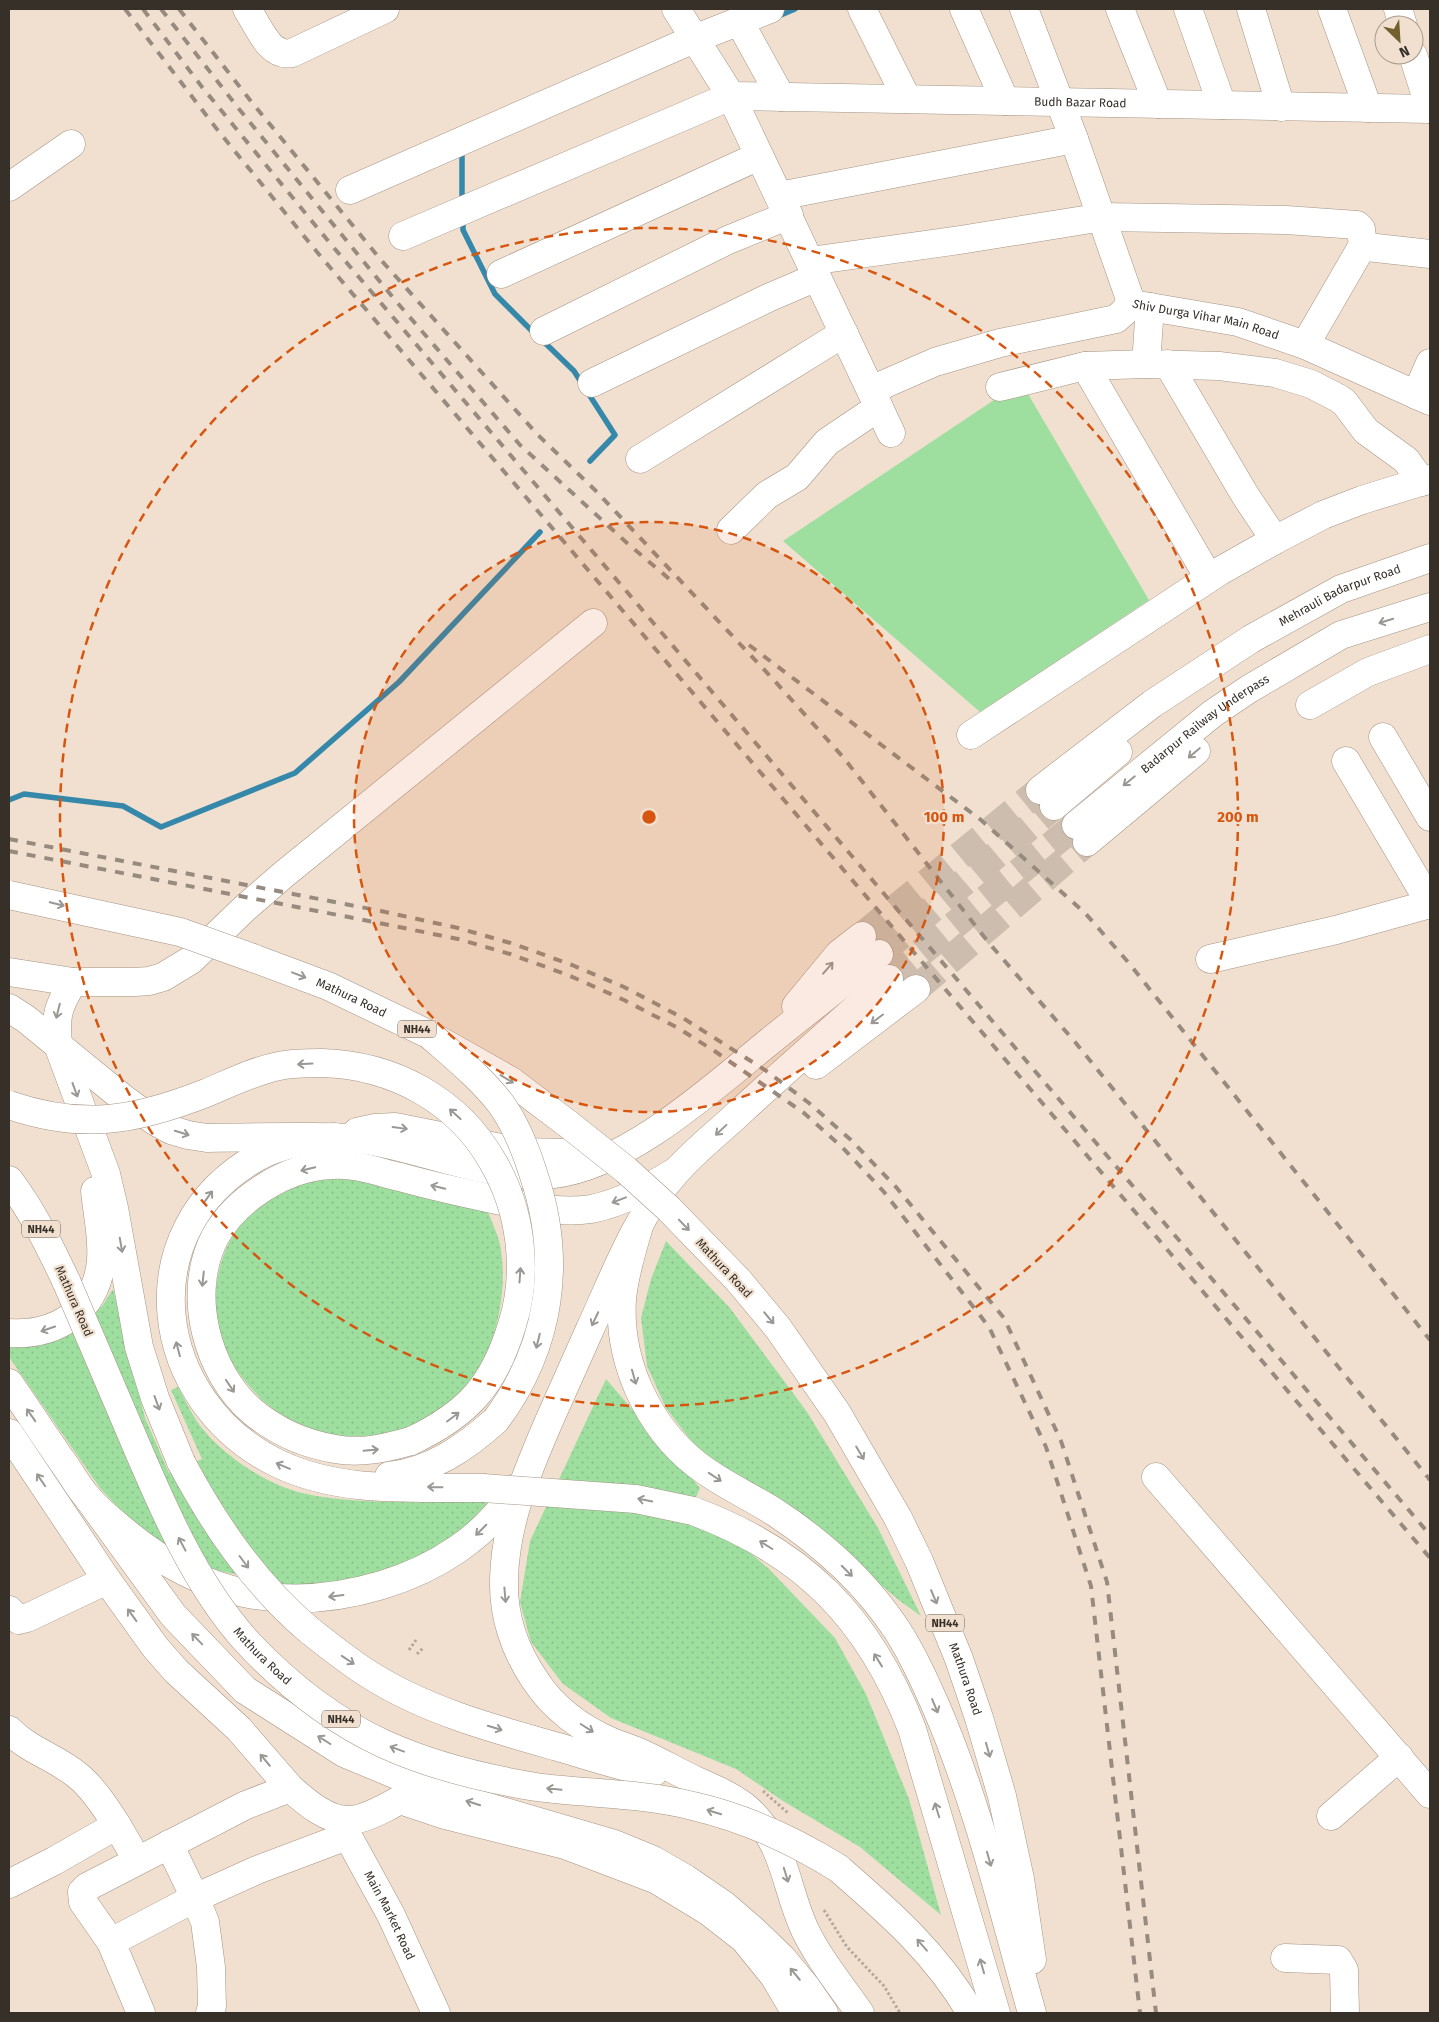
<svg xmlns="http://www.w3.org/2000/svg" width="1439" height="2022" viewBox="0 0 1439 2022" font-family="'Fira Sans',sans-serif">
	<defs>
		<pattern id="park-dots" width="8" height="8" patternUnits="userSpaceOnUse" patternTransform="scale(1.25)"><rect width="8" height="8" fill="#9edfa0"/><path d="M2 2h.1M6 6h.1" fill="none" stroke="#89c08a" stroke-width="1.8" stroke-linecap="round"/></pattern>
	</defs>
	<rect width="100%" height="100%" fill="#f1e0cf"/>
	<path fill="#9edfa0" d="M1021,382L1149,600L980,712L783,541Z"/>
	<path fill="url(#park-dots)" d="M321,1178L352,1179L488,1212C492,1222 497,1233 500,1244C506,1277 502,1309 492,1340C489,1347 488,1356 484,1362C480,1368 475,1374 470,1380C441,1417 412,1434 364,1436C341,1437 327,1435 305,1428C289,1422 274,1410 261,1399C249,1386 237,1373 229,1357C206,1313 213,1252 248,1216C268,1196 295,1186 321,1178Z
		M666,1241L730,1308L807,1412L878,1528L921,1616L900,1601L828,1541L695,1446L666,1408L647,1366L641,1318L651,1279Z
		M113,1289L145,1418L169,1473L202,1459L171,1390L178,1387C185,1400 192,1415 201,1427C224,1456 266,1484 302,1493C358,1506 430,1501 488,1502L461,1532L433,1551L401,1566L360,1578L300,1587L215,1570L157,1542L129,1519L100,1488L9,1357V1343L89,1319L103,1305Z
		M606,1379L700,1488L685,1523L715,1533L741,1545L769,1569L835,1638L866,1694L909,1799L941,1915L860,1847L783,1801L736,1769L611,1718L563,1684L531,1642L520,1602L530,1541Z"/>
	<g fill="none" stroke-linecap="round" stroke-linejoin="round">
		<path stroke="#3688ab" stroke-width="5.5" d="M776,17L795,9
			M462,150V203
			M463,218V230L495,294L535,334
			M542,340L574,371L615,435L590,461
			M9,800L24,794L123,806L161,827L295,773L399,682L540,532"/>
		<path stroke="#ccbdae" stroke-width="28" stroke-dasharray="28 14" stroke-linecap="butt" d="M862,936L1040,790
			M879,954L1054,806
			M889,979L1076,825
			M916,989L1087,842"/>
		<g stroke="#a59484" stroke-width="29">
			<g id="minor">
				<path d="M247,9C258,25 269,58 292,53L385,9"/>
				<path d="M676,9L731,96L891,433"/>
				<path d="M862,9L907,99"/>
				<path d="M964,9L1005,101"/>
				<path id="s1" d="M1024,9L1074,139L1131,302L1138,305L1238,322L1305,345L1430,401"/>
				<path d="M1120,9L1158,104"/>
				<path d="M1188,9L1222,105"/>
				<path d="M1251,9L1281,107"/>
				<path d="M1332,9L1368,108"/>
				<path d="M1398,9L1403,25"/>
				<path d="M739,21L781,97"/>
				<path d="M1413,55L1430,109"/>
				<path d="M9,187L71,144"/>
				<path d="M350,190L694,39L770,9"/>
				<path d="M779,196L1074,139"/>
				<path id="s2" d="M403,236L731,96L1430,109"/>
				<path d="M810,261L960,240L1103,217L1286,220L1357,225L1361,229L1363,247"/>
				<path d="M501,274L759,156"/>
				<path d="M544,331L728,240L789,215"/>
				<path d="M1305,345L1360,250L1367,247L1430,254"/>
				<path d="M1146,364L1150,307"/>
				<path d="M1168,364L1245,495L1275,540"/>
				<path d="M1085,366L1209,578"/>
				<path d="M592,383L768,298L817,277"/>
				<path d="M1000,387L1085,366L1146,364L1219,366L1275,373L1311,384L1338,398L1344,402L1366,431L1406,460L1422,482"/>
				<path d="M871,390L935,362L1000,343L1116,319L1124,312L1131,302"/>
				<path d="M1416,395L1430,363"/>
				<path d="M640,459L844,333"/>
				<path d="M731,530L767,495L797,477L827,442L879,407"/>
				<path d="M1310,705L1368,672L1430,649"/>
				<path d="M971,735L1220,571L1275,540L1323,515L1362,500L1430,479"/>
				<path d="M1383,737L1430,817"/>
				<path d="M1346,761L1430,903"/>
				<path d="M1210,959L1336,930L1430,904"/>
				<path d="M9,972L73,982H135L149,981L163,977L191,960L245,908L283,875L593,623"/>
				<path d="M58,1044C55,1016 58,1006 73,982"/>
				<path d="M9,1433L107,1580L155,1647L176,1671L239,1729L290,1788C306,1802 327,1821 350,1820C371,1819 405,1797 423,1786"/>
				<path d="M1156,1477L1430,1794"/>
				<path d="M9,1610L19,1620L27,1618L107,1580"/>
				<path d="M9,1730C28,1750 55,1757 77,1775C99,1792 123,1835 137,1860"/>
				<path d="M400,1800L445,1815L565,1845L657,1880L708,1911L744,1939L774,1976L796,2013"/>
				<path d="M1331,1816L1399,1757"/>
				<path id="s3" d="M339,1820L391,1915L436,2013"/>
				<path d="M169,1844L195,1898L205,1922L211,1967L212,2006L210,2013"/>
				<path d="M9,1884L54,1861L117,1825"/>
				<path d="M111,1942L83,1902L82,1892L87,1887L246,1805L290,1788"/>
				<path d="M1285,1958L1338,1960L1344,1970L1345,2013"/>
				<path d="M141,2013L111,1942L195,1898L257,1870L347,1836"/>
			</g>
		</g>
		<g stroke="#a59484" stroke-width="29">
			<g id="major">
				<path id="s4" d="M1040,790L1152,704L1251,639L1341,589L1430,558"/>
				<path d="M1054,806L1118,752"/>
				<path id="s5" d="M1076,825L1212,714L1249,689L1341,635L1430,607"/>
				<path d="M1087,842L1196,751"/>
				<path d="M796,1006L839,954L862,936"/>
				<path d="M9,1008L26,1019L124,1099L156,1122L171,1130L188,1135L207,1138C236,1137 265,1137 294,1137C318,1137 342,1136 366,1140C428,1150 489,1180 554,1174C626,1166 709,1091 764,1046C802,1015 841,985 879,954"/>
				<path d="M58,1045L106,1174L114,1208L139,1347L155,1398L181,1462"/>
				<path d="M816,1065L916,989"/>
				<path d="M357,1132L375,1128L395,1127L521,1152L565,1153L593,1146"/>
				<path d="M9,1333C56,1336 97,1311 101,1260C103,1239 97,1212 95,1191"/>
				<path d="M9,1383C27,1409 44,1435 62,1461C71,1473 78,1487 88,1498C98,1510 112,1521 124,1531C201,1596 285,1614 382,1585C435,1569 487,1537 516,1488"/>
				<path d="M88,1498L173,1615L245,1690L344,1753L423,1786L481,1805L614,1844L653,1860L686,1879L724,1905L753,1930L782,1958L806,1987L824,2013"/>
				<path d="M309,1630C329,1646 349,1662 370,1675C427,1711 494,1729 558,1747C589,1756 621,1767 653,1773"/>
				<path d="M860,2013C841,1986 819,1959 805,1930C784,1885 786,1841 744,1806C729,1795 713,1788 697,1781C679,1773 661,1762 643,1754C633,1749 622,1746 612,1742C582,1729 553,1708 535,1680C515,1651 503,1616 504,1580C505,1523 527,1472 549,1421C563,1390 576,1360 590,1329C615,1275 636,1216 676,1172C695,1150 719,1132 740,1112C789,1067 839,1023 889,979"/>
			</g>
		</g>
		<g stroke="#a59484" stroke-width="29">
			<g id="highway">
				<path id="s6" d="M253,958L328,986L430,1035L511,1081L568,1124"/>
				<path d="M335,1137C309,1140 282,1144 259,1156C127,1229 151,1403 279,1464C342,1494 416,1487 483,1488"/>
				<path d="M9,1180C33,1212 50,1247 67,1283"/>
				<path d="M639,1226C632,1250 624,1275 622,1299C618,1362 648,1426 696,1464C721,1484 750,1496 776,1513C823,1544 866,1583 897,1630C913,1655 925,1682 937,1709C979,1807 1003,1911 1032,2013"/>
				<path id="s7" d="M738,1280L778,1328L837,1413L898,1518L919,1561L959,1659L979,1718L1002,1796L1020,1879L1032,1960"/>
				<path d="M411,1441C386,1448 361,1454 335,1449C305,1444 276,1431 253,1412C206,1372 186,1293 215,1237C226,1217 244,1200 263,1188C283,1175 307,1166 332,1165C355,1163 378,1172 400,1177C432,1186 464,1193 497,1200C528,1206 560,1214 591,1209C622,1203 652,1186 678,1170"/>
				<path d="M389,1476C431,1471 465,1448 496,1420"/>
				<path d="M693,1511C804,1552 869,1618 912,1729L996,2013"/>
				<path d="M838,1868C890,1913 936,1953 971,2013"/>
			</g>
		</g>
		<path stroke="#b4a799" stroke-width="3" stroke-dasharray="2.5 2.5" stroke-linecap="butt" d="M409,1650L416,1640
			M417,1654L424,1647
			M763,1791L788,1813
			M824,1910L847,1947L884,1986L900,2013"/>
		<use href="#minor" stroke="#fff" stroke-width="28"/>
		<use href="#major" stroke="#fff" stroke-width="28"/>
		<use href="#highway" stroke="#fff" stroke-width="28"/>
		<path stroke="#978b7f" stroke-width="4" stroke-dasharray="9 9" stroke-linecap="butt" d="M125,9L216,128L317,252L1430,1558
			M143,9L202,87L329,242L1430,1535
			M161,9L239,109L395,300L520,445L627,543L674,583
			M179,9L250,100L381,260L537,434L596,491L772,678L843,757L989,943L1075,1042L1430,1480
			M749,645L981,820L1085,913L1128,962L1430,1340
			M9,839L381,911L458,928L514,944L572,965L624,987L683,1018L765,1070L809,1103L851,1140L896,1187L1004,1318L1061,1441L1107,1582L1156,2013
			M9,851L379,923L458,939L510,954L568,975L624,1000L678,1028L716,1052L804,1113L843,1148L884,1192L989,1327L1046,1447L1091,1586L1140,2013"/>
		<g stroke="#a59484" stroke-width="29" stroke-linecap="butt">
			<path id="major-bridge" d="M181,1462C215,1526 254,1583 309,1630"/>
		</g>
		<g stroke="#a59484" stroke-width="29" stroke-linecap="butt">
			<g id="highway-bridge">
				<path d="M9,895L180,932L253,958"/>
				<path d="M430,1035C455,1057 481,1078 501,1104C515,1124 526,1150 533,1173C563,1260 551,1346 496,1420"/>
				<path d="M9,1105C82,1130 135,1121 206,1093C230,1083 254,1071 279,1066C292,1063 308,1063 322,1063C393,1065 458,1100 493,1162C521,1210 529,1272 512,1325C494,1385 468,1414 411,1441"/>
				<path d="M568,1124L626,1170L669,1209L738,1280"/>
				<path id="s8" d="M67,1283C88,1333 110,1383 131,1433C161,1504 196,1587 249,1644C287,1684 334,1721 384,1744C430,1765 487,1779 536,1787C588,1794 642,1793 693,1806C745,1818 793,1840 838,1868"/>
				<path d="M483,1488L636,1499L693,1511"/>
			</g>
		</g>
		<use href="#major-bridge" stroke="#fff" stroke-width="28"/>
		<use href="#highway-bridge" stroke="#fff" stroke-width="28"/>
	</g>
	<defs><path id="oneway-shaft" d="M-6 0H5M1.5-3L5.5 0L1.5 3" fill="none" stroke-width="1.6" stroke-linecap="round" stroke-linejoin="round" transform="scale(1.25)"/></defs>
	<g stroke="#9a9894">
		<use href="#oneway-shaft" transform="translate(1386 621) rotate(163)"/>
		<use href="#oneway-shaft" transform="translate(1194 753) rotate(140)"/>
		<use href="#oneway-shaft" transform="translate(1129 781) rotate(141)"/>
		<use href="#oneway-shaft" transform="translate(57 904) rotate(13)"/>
		<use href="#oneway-shaft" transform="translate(828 968) rotate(-49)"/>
		<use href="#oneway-shaft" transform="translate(299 975) rotate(21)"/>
		<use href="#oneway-shaft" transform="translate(58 1011) rotate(104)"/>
		<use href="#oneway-shaft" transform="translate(877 1019) rotate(143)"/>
		<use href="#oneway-shaft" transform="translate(305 1064) rotate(177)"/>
		<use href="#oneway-shaft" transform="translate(507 1079) rotate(31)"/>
		<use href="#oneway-shaft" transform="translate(75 1090) rotate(70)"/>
		<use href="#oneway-shaft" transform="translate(455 1114) rotate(-138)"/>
		<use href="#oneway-shaft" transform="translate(400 1128) rotate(8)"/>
		<use href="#oneway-shaft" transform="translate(721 1130) rotate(137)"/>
		<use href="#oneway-shaft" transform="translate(182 1133) rotate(17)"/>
		<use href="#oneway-shaft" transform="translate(308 1169) rotate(166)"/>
		<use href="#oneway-shaft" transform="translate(438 1187) rotate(-166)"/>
		<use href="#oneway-shaft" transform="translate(208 1197) rotate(-54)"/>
		<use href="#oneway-shaft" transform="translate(619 1200) rotate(159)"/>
		<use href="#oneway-shaft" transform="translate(684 1225) rotate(46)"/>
		<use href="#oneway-shaft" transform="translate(121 1245) rotate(80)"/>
		<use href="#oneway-shaft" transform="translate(520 1275) rotate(-86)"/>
		<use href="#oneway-shaft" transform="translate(203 1279) rotate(96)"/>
		<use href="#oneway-shaft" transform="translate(769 1318) rotate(50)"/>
		<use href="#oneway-shaft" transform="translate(595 1319) rotate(115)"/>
		<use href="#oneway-shaft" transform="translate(48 1329) rotate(161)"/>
		<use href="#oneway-shaft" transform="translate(538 1341) rotate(104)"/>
		<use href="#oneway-shaft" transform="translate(178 1349) rotate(-105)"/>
		<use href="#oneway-shaft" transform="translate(634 1377) rotate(74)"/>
		<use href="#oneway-shaft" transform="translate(230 1386) rotate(56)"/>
		<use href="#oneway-shaft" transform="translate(157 1403) rotate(70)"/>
		<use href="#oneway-shaft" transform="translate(31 1415) rotate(-125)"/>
		<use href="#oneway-shaft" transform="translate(453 1417) rotate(-37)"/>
		<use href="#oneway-shaft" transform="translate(371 1450) rotate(-5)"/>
		<use href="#oneway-shaft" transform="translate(860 1453) rotate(59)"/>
		<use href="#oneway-shaft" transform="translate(283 1466) rotate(-157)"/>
		<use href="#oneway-shaft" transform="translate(715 1477) rotate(34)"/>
		<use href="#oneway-shaft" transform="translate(41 1480) rotate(-124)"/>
		<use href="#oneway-shaft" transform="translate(435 1487) rotate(-179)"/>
		<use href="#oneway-shaft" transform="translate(645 1500) rotate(-169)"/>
		<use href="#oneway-shaft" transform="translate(481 1530) rotate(135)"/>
		<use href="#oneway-shaft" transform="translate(182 1544) rotate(-118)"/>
		<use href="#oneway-shaft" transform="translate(766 1545) rotate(-148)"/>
		<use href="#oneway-shaft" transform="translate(244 1562) rotate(53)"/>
		<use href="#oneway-shaft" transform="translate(847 1571) rotate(45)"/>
		<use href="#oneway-shaft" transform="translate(505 1595) rotate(85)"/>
		<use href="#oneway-shaft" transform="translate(336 1596) rotate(173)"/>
		<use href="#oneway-shaft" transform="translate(934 1597) rotate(67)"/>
		<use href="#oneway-shaft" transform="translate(132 1615) rotate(-126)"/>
		<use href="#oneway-shaft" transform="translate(197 1639) rotate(-134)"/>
		<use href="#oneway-shaft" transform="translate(348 1660) rotate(34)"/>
		<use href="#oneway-shaft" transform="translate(878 1660) rotate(-122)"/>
		<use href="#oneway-shaft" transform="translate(935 1706) rotate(67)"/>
		<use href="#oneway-shaft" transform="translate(495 1728) rotate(17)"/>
		<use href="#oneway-shaft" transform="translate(587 1728) rotate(32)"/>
		<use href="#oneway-shaft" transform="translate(324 1740) rotate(-148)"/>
		<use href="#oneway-shaft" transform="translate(397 1749) rotate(-160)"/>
		<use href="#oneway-shaft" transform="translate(988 1750) rotate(74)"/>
		<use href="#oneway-shaft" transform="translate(265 1760) rotate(-130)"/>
		<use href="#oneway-shaft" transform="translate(554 1789) rotate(-174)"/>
		<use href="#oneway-shaft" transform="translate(473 1803) rotate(-162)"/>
		<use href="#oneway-shaft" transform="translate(937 1810) rotate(-107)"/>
		<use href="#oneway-shaft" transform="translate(714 1812) rotate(-163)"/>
		<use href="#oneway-shaft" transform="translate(989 1859) rotate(74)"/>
		<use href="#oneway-shaft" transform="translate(786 1875) rotate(73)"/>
		<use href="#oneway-shaft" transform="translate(922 1945) rotate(-131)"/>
		<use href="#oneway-shaft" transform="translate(982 1966) rotate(-106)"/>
		<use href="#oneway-shaft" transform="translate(795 1974) rotate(-130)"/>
	</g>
	<circle cx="649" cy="817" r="295" fill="#d6550f" fill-opacity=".12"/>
	<g fill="none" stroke="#d6550f" stroke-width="2.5" stroke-dasharray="9 6">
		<circle cx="649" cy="817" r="295"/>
		<circle cx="649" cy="817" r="589"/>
	</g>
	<g text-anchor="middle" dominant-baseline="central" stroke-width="4.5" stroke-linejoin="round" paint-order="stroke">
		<g fill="#f1e0cf" stroke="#6e655b" stroke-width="1">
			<rect x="398" y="1020.5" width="38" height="17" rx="4"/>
			<rect x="22" y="1220.5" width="38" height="17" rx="4"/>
			<rect x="926" y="1614.5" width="38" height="17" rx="4"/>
			<rect x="322" y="1710.5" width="38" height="17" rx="4"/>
		</g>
		<g font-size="11" font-weight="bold" fill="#363029">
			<text x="417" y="1029">NH44</text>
			<text x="41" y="1229">NH44</text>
			<text x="945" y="1623">NH44</text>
			<text x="341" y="1719">NH44</text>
		</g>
		<g font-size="12" fill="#363029" stroke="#f1e0cf">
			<text stroke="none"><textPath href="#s2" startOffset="706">Budh Bazar Road</textPath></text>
			<text stroke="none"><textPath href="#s1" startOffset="389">Shiv Durga Vihar Main Road</textPath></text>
			<text stroke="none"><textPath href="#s4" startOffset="359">Mehrauli Badarpur Road</textPath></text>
			<text stroke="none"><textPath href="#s5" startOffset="164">Badarpur Railway Underpass</textPath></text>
			<text stroke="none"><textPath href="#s6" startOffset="106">Mathura Road</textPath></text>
			<text transform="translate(724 1268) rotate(47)">Mathura Road</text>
			<text transform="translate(74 1301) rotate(66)">Mathura Road</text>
			<text stroke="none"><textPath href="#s8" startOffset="424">Mathura Road</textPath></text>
			<text stroke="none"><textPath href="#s7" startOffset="462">Mathura Road</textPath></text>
			<text stroke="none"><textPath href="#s3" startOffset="108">Main Market Road</textPath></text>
		</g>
	</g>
	<circle cx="649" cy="817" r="8" fill="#d6550f" stroke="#f1e0cf" stroke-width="2.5"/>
	<g font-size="15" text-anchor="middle" font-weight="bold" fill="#d6550f" stroke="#f1e0cf" stroke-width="4.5" stroke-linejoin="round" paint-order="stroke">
		<text x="944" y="822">100 m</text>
		<text x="1238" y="822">200 m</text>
	</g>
	<rect width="1439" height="2022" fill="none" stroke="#363029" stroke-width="20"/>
	<g transform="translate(1399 40) rotate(155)"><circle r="24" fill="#f1e0cf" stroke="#a69a8d"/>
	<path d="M0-4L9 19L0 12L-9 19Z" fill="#72612f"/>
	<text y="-8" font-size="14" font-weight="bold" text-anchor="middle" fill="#363029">N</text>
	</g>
</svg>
